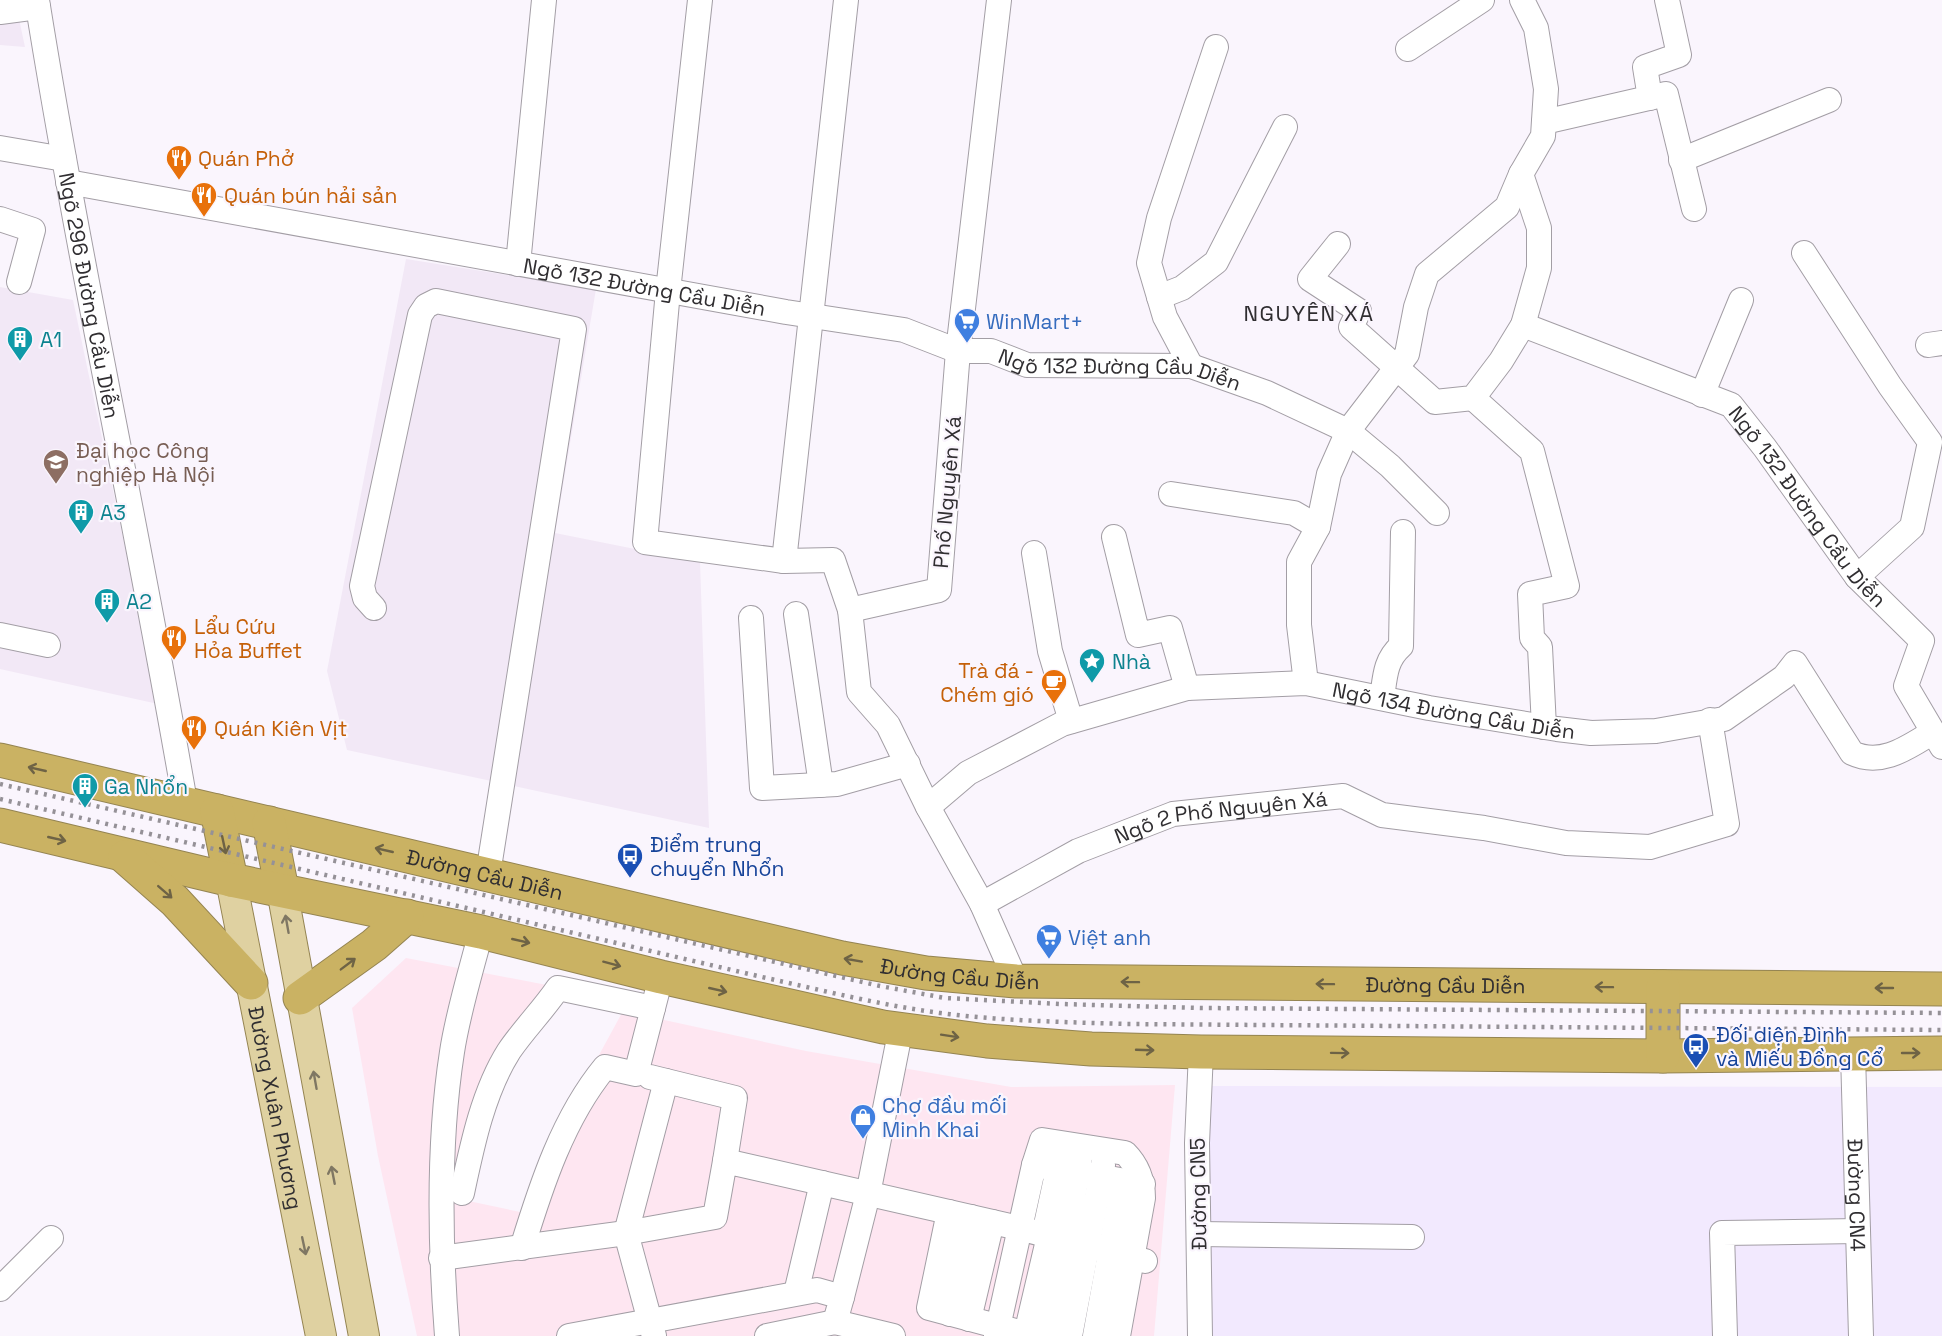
<svg xmlns="http://www.w3.org/2000/svg" width="1942" height="1336" viewBox="0 0 1942 1336" font-family="'Space Grotesk',sans-serif">
	<rect width="100%" height="100%" fill="#faf5fd"/>
	<path fill="#fee6f1" d="M406,958L552,986L504,1055L459,1199L525,1213L569,1110L623,1011L806,1051L1011,1087L1175,1085L1154,1336H417L378,1156L352,1008Z"/>
	<path fill="#f2e9fe" d="M1205,1086L1942,1087V1336H1207Z"/>
	<path fill="#f2e8f6" d="M0,0H15L25,47L0,45Z
		M406,259L596,289L555,533L700,562L709,828L347,750L327,671Z
		M0,287L73,300L158,704L0,669Z"/>
	<g fill="none" stroke-linecap="round" stroke-linejoin="round">
		<g stroke="#a39ea5" stroke-width="26">
			<g id="minor">
				<path id="s1" d="M37,0C80,269 139,534 185,802"/>
				<path d="M700,0L668,291L645,542L784,561L833,560L850,610"/>
				<path d="M999,0L958,351L939,590L850,610L859,692L888,725L928,807L982,904L1016,981"/>
				<path d="M0,12L38,7"/>
				<path d="M1408,49L1482,0"/>
				<path d="M1650,98L1645,67L1679,55L1667,0"/>
				<path d="M1544,122L1666,94L1694,209"/>
				<path d="M0,148L64,159"/>
				<path d="M1681,160L1829,100"/>
				<path id="s2" d="M68,182L786,312L904,330L958,351H991L1027,365L1191,366L1267,393L1348,431L1390,466L1437,513"/>
				<path d="M0,219L33,230L19,282"/>
				<path d="M1338,244L1310,279L1359,311L1351,327L1435,402L1473,398L1501,361L1523,325L1539,268V228L1521,174"/>
				<path d="M1804,253L1890,386L1930,442L1912,527L1857,577"/>
				<path d="M518,264L544,0"/>
				<path d="M1159,297L1182,288L1216,262L1285,127"/>
				<path id="s3" d="M1523,325L1731,405L1765,448L1857,577L1922,641L1906,686L1942,747"/>
				<path d="M1928,345L1942,343"/>
				<path d="M1191,366L1165,317L1149,263L1159,218L1216,47"/>
				<path d="M1702,395L1741,300"/>
				<path d="M1473,398L1532,451L1567,586L1530,594L1532,638L1540,647L1544,727"/>
				<path d="M1171,494L1294,513L1318,527"/>
				<path d="M1114,537L1138,635L1170,628L1187,688"/>
				<path d="M1034,553L1050,651L1071,721"/>
				<path d="M784,561L846,0"/>
				<path d="M374,608L365,598L362,586L420,315L426,306L436,301L574,329L488,874"/>
				<path d="M796,614L821,785"/>
				<path d="M751,618L762,788L837,784L908,764"/>
				<path d="M0,635L48,645"/>
				<path d="M1306,683L1299,625V562L1318,527L1329,474L1348,431L1407,354L1416,307L1427,274L1507,207L1521,174L1543,136L1546,89L1536,28L1522,0"/>
				<path d="M1382,698C1385,677 1385,660 1401,646L1403,532"/>
				<path id="s4" d="M928,807L968,773L1062,724L1187,688L1306,683L1429,708L1557,729L1591,733L1656,731L1724,719L1784,677L1795,663L1852,753C1882,767 1908,747 1933,732"/>
				<path id="s5" d="M982,904L1078,851L1173,814L1343,796L1382,815L1484,828L1566,843L1650,847L1727,824L1710,720"/>
				<path id="s6" d="M1853,1054L1861,1336"/>
				<path d="M650,1077L735,1098L725,1161"/>
				<path d="M1034,1165L1042,1140L1125,1153C1138,1166 1143,1181 1143,1198L1118,1336"/>
				<path d="M462,1193C472,1146 483,1092 509,1051C524,1029 543,1010 558,988L653,1008"/>
				<path d="M949,1212L929,1308L1034,1336"/>
				<path d="M1044,1234L1061,1155"/>
				<path d="M1199,1234L1412,1237"/>
				<path d="M522,1248C541,1186 563,1118 605,1067L636,1074L661,977"/>
				<path d="M441,1258L626,1233L715,1217L725,1161L1019,1228L1145,1261"/>
				<path d="M0,1289L51,1238"/>
				<path d="M796,1293L822,1183"/>
				<path d="M842,1297L868,1194L901,1028"/>
				<path d="M950,1314L971,1217"/>
				<path d="M969,1319L992,1222"/>
				<path d="M1026,1334L1049,1236"/>
				<path d="M447,1336C440,1246 438,1142 452,1052C458,1012 471,971 481,932"/>
				<path d="M569,1336L817,1290L842,1297L835,1322L893,1336"/>
				<path d="M654,1336L626,1233L666,1081"/>
				<path d="M767,1336L835,1322"/>
				<path d="M996,1336L1034,1165L1143,1184"/>
				<path d="M1049,1336L1080,1158"/>
				<path d="M1070,1336L1103,1165"/>
				<path d="M1095,1336L1123,1181"/>
				<path d="M1200,1336L1197,1143L1201,1052"/>
				<path d="M1725,1336L1722,1233L1858,1231"/>
			</g>
		</g>
		<g stroke="#948452" stroke-width="32">
			<g id="major">
				<path id="s7" d="M231,880L321,1336"/>
				<path d="M282,890L364,1336"/>
			</g>
		</g>
		<g stroke="#948452" stroke-width="35">
			<g id="highway">
				<path id="s8" d="M0,760L842,958L926,973L1016,981L1942,989"/>
				<path d="M217,811L231,880"/>
				<path d="M269,823L282,890"/>
				<path d="M0,825L231,880L481,932L661,977L883,1027L987,1041L1091,1049L1201,1052L1663,1056L1942,1053"/>
				<path d="M125,857L175,901L251,983"/>
				<path d="M1663,987V1056"/>
				<path d="M300,998L374,945L407,916"/>
			</g>
		</g>
		<use href="#minor" stroke="#fff" stroke-width="24"/>
		<use href="#major" stroke="#dfd1a1" stroke-width="30"/>
		<use href="#highway" stroke="#cab263" stroke-width="33"/>
		<path stroke="#959197" stroke-width="4.5" stroke-dasharray="3 6" stroke-linecap="butt" d="M0,784L880,986L945,998L1061,1004L1201,1008L1942,1013
			M0,799L762,977C821,990 880,1005 940,1013C1002,1021 1065,1022 1127,1024L1942,1030"/>
	</g>
	<defs><path id="oneway-shaft" d="M-6 0H5M1.5-3L5.5 0L1.5 3" fill="none" stroke-width="1.6" stroke-linecap="round" stroke-linejoin="round" transform="scale(1.5)"/></defs>
	<g stroke="#6e6345">
		<use href="#oneway-shaft" transform="translate(37 769) rotate(-167)"/>
		<use href="#oneway-shaft" transform="translate(57 839) rotate(13)"/>
		<use href="#oneway-shaft" transform="translate(224 845) rotate(78)"/>
		<use href="#oneway-shaft" transform="translate(384 850) rotate(-167)"/>
		<use href="#oneway-shaft" transform="translate(165 892) rotate(41)"/>
		<use href="#oneway-shaft" transform="translate(521 941) rotate(13)"/>
		<use href="#oneway-shaft" transform="translate(853 960) rotate(-170)"/>
		<use href="#oneway-shaft" transform="translate(348 964) rotate(-37)"/>
		<use href="#oneway-shaft" transform="translate(612 964) rotate(15)"/>
		<use href="#oneway-shaft" transform="translate(1130 982) rotate(-179)"/>
		<use href="#oneway-shaft" transform="translate(1325 984) rotate(-179)"/>
		<use href="#oneway-shaft" transform="translate(1604 987) rotate(-179)"/>
		<use href="#oneway-shaft" transform="translate(1884 988) rotate(-180)"/>
		<use href="#oneway-shaft" transform="translate(718 990) rotate(13)"/>
		<use href="#oneway-shaft" transform="translate(950 1036) rotate(9)"/>
		<use href="#oneway-shaft" transform="translate(1145 1050) rotate(2)"/>
		<use href="#oneway-shaft" transform="translate(1340 1053) rotate(1)"/>
		<use href="#oneway-shaft" transform="translate(1911 1053)"/>
	</g>
	<g stroke="#7f7763">
		<use href="#oneway-shaft" transform="translate(287 924) rotate(-100)"/>
		<use href="#oneway-shaft" transform="translate(315 1080) rotate(-100)"/>
		<use href="#oneway-shaft" transform="translate(333 1175) rotate(-101)"/>
		<use href="#oneway-shaft" transform="translate(304 1246) rotate(78)"/>
	</g>
	<defs>
		<g id="restaurant-pin" transform="scale(1.35)"><path d="M0 17L-7.5 6A9.5 9.5 0 1 1 7.5 6Z" fill="#e8710a" stroke="#faf5fd"/><path d="M-5-6h1v4h1v-4h1v4h1v-4h1v5L-1.5 .5V6h-2V.5L-5-1ZM5-6V6H3V1.5H1.5Q1.5-4 5-6Z" fill="#fff"/></g>
		<g id="supermarket-pin" transform="scale(1.35)"><path d="M0 17L-7.5 6A9.5 9.5 0 1 1 7.5 6Z" fill="#3f7fe0" stroke="#faf5fd"/><path d="M-6-5.5h2.5l.6 2H6L4.5 2H-2.5L-4.4-4H-6ZM-1.5 3.2a1.3 1.3 0 1 0 .1 0ZM3 3.2a1.3 1.3 0 1 0 .1 0Z" fill="#fff"/></g>
		<g id="building-pin" transform="scale(1.35)"><path d="M0 17L-7.5 6A9.5 9.5 0 1 1 7.5 6Z" fill="#0f9aa8" stroke="#faf5fd"/><path d="M-4-6H4V6H1V3H-1V6H-4ZM-2.5-4.3h1.7v1.8h-1.7ZM.8-4.3h1.7v1.8H.8ZM-2.5-1h1.7V.8h-1.7ZM.8-1h1.7V.8H.8Z" fill="#fff"/></g>
		<g id="university-pin" transform="scale(1.35)"><path d="M0 17L-7.5 6A9.5 9.5 0 1 1 7.5 6Z" fill="#8d6e63" stroke="#faf5fd"/><path d="M0-5L7-2L0 1L-7-2ZM-4 1L0 2.5L4 1V4Q0 6-4 4Z" fill="#fff"/></g>
		<g id="sight-pin" transform="scale(1.35)"><path d="M0 17L-7.5 6A9.5 9.5 0 1 1 7.5 6Z" fill="#0f9aa8" stroke="#faf5fd"/><path d="M0-6L1.8-2.2L6-1.7L2.9 1.2L3.7 5.4L0 3.3L-3.7 5.4L-2.9 1.2L-6-1.7L-1.8-2.2Z" fill="#fff"/></g>
		<g id="cafe-pin" transform="scale(1.35)"><path d="M0 17L-7.5 6A9.5 9.5 0 1 1 7.5 6Z" fill="#e8710a" stroke="#faf5fd"/><path d="M-5.5-4.5H6V0H3Q3 3.5 0 3.5H-2.5Q-5.5 3.5-5.5 0ZM3-3.2v2h1.7v-2ZM-6 4.5H4V6H-6Z" fill="#fff"/></g>
		<g id="bus-pin" transform="scale(1.35)"><path d="M0 17L-7.5 6A9.5 9.5 0 1 1 7.5 6Z" fill="#1a4fb4" stroke="#faf5fd"/><path d="M-5-6H5V4H4V6H2V4H-2V6H-4V4H-5ZM-3.5-4V0h7V-4ZM-3.5 1.2v1.5H-2V1.2ZM2 1.2v1.5H3.5V1.2Z" fill="#fff"/></g>
		<g id="shop-pin" transform="scale(1.35)"><path d="M0 17L-7.5 6A9.5 9.5 0 1 1 7.5 6Z" fill="#3f7fe0" stroke="#faf5fd"/><path d="M-5-2.5h2.3a2.7 3.5 0 0 1 5.4 0H5L5.5 6h-11ZM-1.5-2.5h3a1.5 2.3 0 0 0-3 0Z" fill="#fff"/></g>
	</defs>
	<g fill-rule="evenodd">
		<use href="#restaurant-pin" x="179" y="158"/>
		<use href="#restaurant-pin" x="204" y="195"/>
		<use href="#supermarket-pin" x="967" y="321"/>
		<use href="#building-pin" x="20" y="339"/>
		<use href="#university-pin" x="56" y="462"/>
		<use href="#building-pin" x="81" y="512"/>
		<use href="#building-pin" x="107" y="601"/>
		<use href="#restaurant-pin" x="174" y="638"/>
		<use href="#sight-pin" x="1092" y="661"/>
		<use href="#cafe-pin" x="1054" y="682"/>
		<use href="#restaurant-pin" x="194" y="728"/>
		<use href="#building-pin" x="85" y="786"/>
		<use href="#bus-pin" x="630" y="856"/>
		<use href="#supermarket-pin" x="1049" y="937"/>
		<use href="#bus-pin" x="1696" y="1046"/>
		<use href="#shop-pin" x="863" y="1117"/>
	</g>
	<g text-anchor="middle" dominant-baseline="central" stroke-width="4.5" stroke-linejoin="round" paint-order="stroke">
		<g font-size="21" fill="#c56008" stroke="#faf5fd" text-anchor="start">
			<text x="198" y="158">Quán Phở</text>
			<text x="224" y="195">Quán bún hải sản</text>
			<text x="194" y="626">Lẩu Cứu<tspan x="194" dy="24">Hỏa Buffet</tspan></text>
			<text x="1034" y="670" text-anchor="end">Trà đá -<tspan x="1034" dy="24">Chém gió</tspan></text>
			<text x="214" y="728">Quán Kiên Vịt</text>
		</g>
		<g font-size="21" fill="#302e31" stroke="#faf5fd">
			<text stroke="none"><textPath href="#s2" startOffset="586">Ngõ 132 Đường Cầu Diễn</textPath></text>
			<text stroke="none"><textPath href="#s1" startOffset="300">Ngõ 296 Đường Cầu Diễn</textPath></text>
			<text stroke="none"><textPath href="#s2" startOffset="1072">Ngõ 132 Đường Cầu Diễn</textPath></text>
			<text transform="translate(947 492) rotate(-85)">Phố Nguyên Xá</text>
			<text stroke="none"><textPath href="#s3" startOffset="350">Ngõ 132 Đường Cầu Diễn</textPath></text>
			<text stroke="none"><textPath href="#s4" startOffset="558">Ngõ 134 Đường Cầu Diễn</textPath></text>
			<text stroke="none"><textPath href="#s5" startOffset="258">Ngõ 2 Phố Nguyên Xá</textPath></text>
			<text stroke="none"><textPath href="#s8" startOffset="498">Đường Cầu Diễn</textPath></text>
			<text stroke="none"><textPath href="#s8" startOffset="984">Đường Cầu Diễn</textPath></text>
			<text stroke="none"><textPath href="#s8" startOffset="1470">Đường Cầu Diễn</textPath></text>
			<text stroke="none"><textPath href="#s7" startOffset="232">Đường Xuân Phương</textPath></text>
			<text transform="translate(1198 1194) rotate(-91)">Đường CN5</text>
			<text stroke="none"><textPath href="#s6" startOffset="141">Đường CN4</textPath></text>
		</g>
		<g font-size="21" fill="#366cbe" stroke="#faf5fd" text-anchor="start">
			<text x="986" y="321">WinMart+</text>
			<text x="1068" y="937">Việt anh</text>
			<text x="882" y="1105">Chợ đầu mối<tspan x="882" dy="24">Minh Khai</tspan></text>
		</g>
		<g font-size="21" fill="#0d838f" stroke="#faf5fd" text-anchor="start">
			<text x="40" y="339">A1</text>
			<text x="100" y="512">A3</text>
			<text x="126" y="601">A2</text>
			<text x="1112" y="661">Nhà</text>
			<text x="104" y="786">Ga Nhổn</text>
		</g>
		<g font-size="21" fill="#785e54" stroke="#faf5fd" text-anchor="start">
			<text x="76" y="450">Đại học Công<tspan x="76" dy="24">nghiệp Hà Nội</tspan></text>
		</g>
		<g font-size="21" fill="#164399" stroke="#faf5fd" text-anchor="start">
			<text x="650" y="844">Điểm trung<tspan x="650" dy="24">chuyển Nhổn</tspan></text>
			<text x="1716" y="1034">Đối diện Đình<tspan x="1716" dy="24">và Miếu Đồng Cổ</tspan></text>
		</g>
		<g font-size="22" letter-spacing="1.5" fill="#302e31" stroke="#faf5fd">
			<text x="1309" y="313">NGUYÊN XÁ</text>
		</g>
	</g>
</svg>
